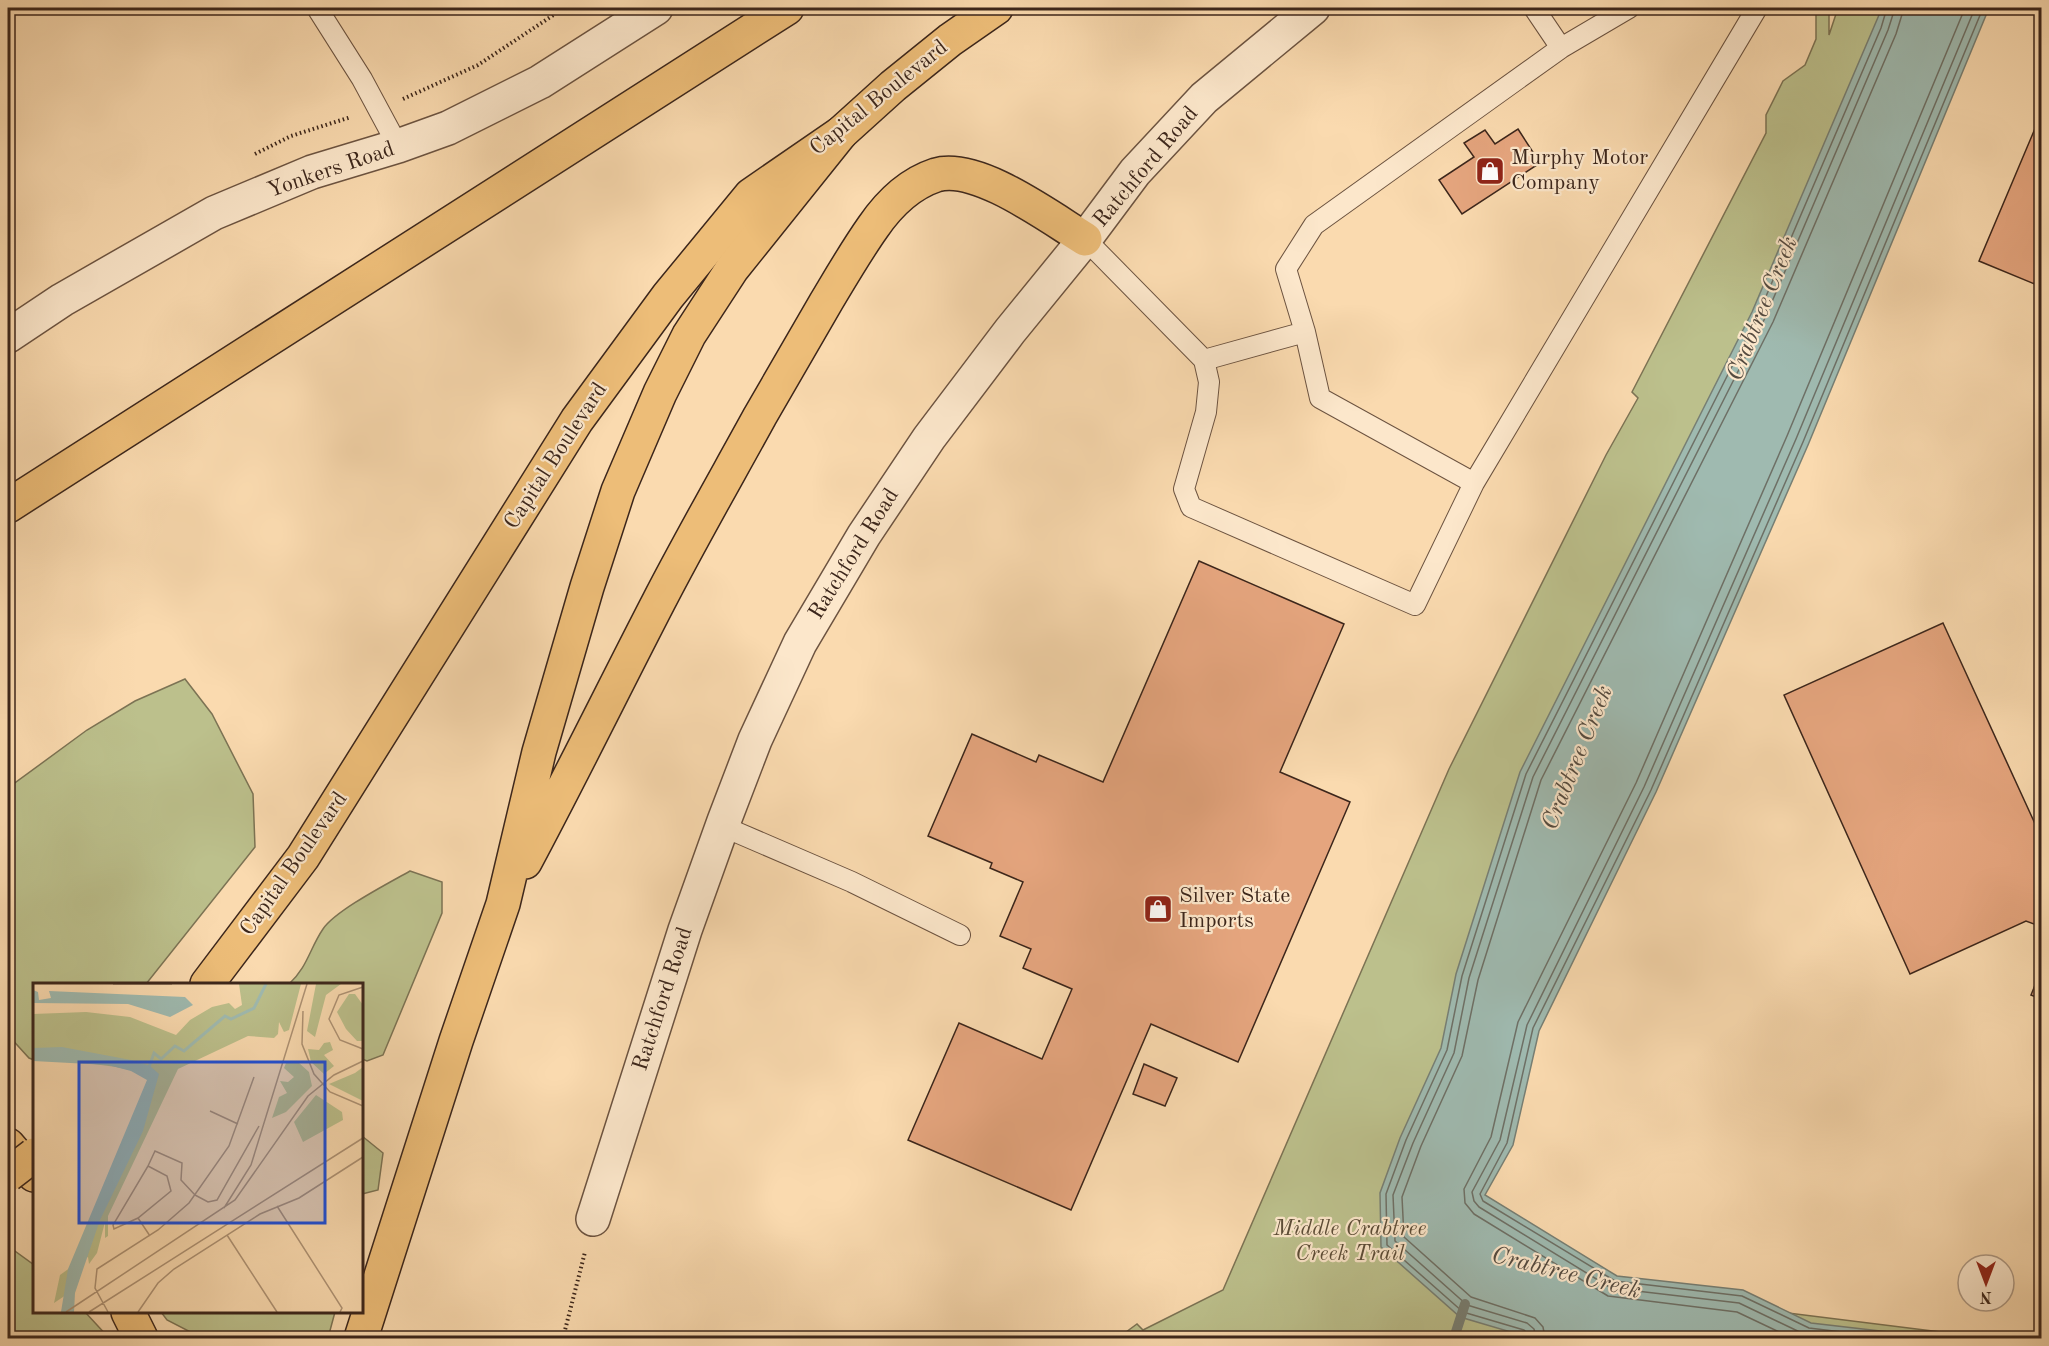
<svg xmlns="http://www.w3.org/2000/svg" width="2049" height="1346" viewBox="0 0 2049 1346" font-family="'Old Standard TT',serif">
	<rect width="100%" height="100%" fill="#fadaaf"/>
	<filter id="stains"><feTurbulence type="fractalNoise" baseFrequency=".00333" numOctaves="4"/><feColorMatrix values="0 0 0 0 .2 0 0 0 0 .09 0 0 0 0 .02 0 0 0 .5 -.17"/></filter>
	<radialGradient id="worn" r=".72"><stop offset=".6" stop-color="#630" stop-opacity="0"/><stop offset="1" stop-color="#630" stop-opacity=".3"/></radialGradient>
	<path fill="#bcc08c" stroke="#7c7354" stroke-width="1.5" d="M1816,8H1829V35L1838,8H1924L1438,1196L1510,1255L1739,1307L1989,1338H1118L1137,1324L1143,1330L1223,1290L1449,769L1606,455L1638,398L1632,392L1766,133V115L1783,81L1805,65L1816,39Z
		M185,679L212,714L253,794L255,847L146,984H34V1060L29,1058L8,1035V788L87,730L135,701Z
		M410,871L442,882V913L383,1055L367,1061L362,1059V984H289C307,968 310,948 323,929C336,910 389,883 410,871Z
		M362,1136L383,1153L378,1190L362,1194Z
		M8,1246L34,1265V1312H85L109,1338H8Z
		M161,1312H335L328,1338H202L167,1320Z"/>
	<path fill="#9fbab0" stroke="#777f74" stroke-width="1.5" d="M1882,8H1989L1808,445L1656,792L1539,1031L1513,1145L1485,1195L1617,1276L1743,1290L1811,1323L1941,1338H1531L1460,1317L1381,1247L1380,1193L1400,1138L1441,1048L1456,974L1520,772L1752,312Z"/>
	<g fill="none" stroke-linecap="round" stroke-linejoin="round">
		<path stroke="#6e7066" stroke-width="1.5" d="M1529,1338L1528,1334L1524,1330L1463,1312L1387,1245L1386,1194L1406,1140L1447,1050L1462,976L1526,774L1758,315L1881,28L1887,8
			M1536,1338L1534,1329L1527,1323L1467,1305L1395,1241L1393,1195L1413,1143L1454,1053L1469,978L1533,777L1765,318L1888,30L1895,8
			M1545,1338L1543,1327L1535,1318L1471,1297L1404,1237L1402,1197L1421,1146L1462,1056L1478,980L1541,780L1773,322L1896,34L1904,8
			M1792,1338L1737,1312L1608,1296L1474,1214L1465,1203L1464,1189L1491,1137L1518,1022L1636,783L1787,436L1965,8
			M1829,1338L1806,1335L1739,1303L1611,1288L1479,1207L1474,1201L1472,1192L1500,1140L1527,1025L1644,787L1796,439L1975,8
			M1891,1338L1809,1328L1742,1296L1615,1281L1483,1201L1480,1194L1507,1143L1533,1028L1651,790L1803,442L1983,8"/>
		<path stroke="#777f74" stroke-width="10" d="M1454,1338L1465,1304"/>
	</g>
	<path fill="#e5a57e" stroke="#3c261b" stroke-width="1.5" d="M2042,112V287L1979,261Z
		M1518,129L1540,163L1462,214L1439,180L1474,157L1464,143L1485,130L1495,144Z
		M1199,561L1344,624L1280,772L1350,802L1238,1062L1151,1024L1071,1210L908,1140L959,1023L1042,1059L1072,989L1023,968L1031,949L1000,936L1023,882L990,868L992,863L928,836L972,734L1036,762L1039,755L1103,782Z
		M1943,623L2042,839V927L2026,921L1910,974L1784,695Z
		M2042,968V999L2031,995Z
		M1144,1064L1177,1078L1165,1106L1133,1094Z"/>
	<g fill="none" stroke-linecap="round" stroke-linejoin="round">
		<g stroke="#6c5340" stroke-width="22">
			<path id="service" d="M317,8L362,79L398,146
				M1534,8L1561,48
				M1629,8L1561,48L1314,225L1286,269L1305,332L1320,398L1474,483L1757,8
				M1085,239L1204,360L1209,382L1206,412L1184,489L1191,507L1415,605L1474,483
				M1204,360L1305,332
				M722,826L852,882L960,935"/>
		</g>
		<g stroke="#6c5340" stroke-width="36">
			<path id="tertiary" d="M8,336L62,300L214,213L312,172L398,146L448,128L540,82L656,8
				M593,1219L685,930L724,821L755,740L800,643L864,535L929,438L1010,331L1085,239L1135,172L1204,98L1313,8"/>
		</g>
		<g stroke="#3c261b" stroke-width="36">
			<path id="primary" d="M8,506L787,8
				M207,984L303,857L577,420L668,296L751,195L841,133L893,86L950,40L996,8"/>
		</g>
		<g stroke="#3c261b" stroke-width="36">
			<path id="motorway" d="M525,862C571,776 614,688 659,601C691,539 726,478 760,416C782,378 804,340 826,302C841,277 856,251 873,227C888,205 909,184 936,175C977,163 1049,217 1085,239
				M8,1145L34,1175
				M128,1312L141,1338
				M361,1338L456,1041L503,904L539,752L587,587L618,491L660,393L689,335L732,269L841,133"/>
		</g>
		<path stroke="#3c261b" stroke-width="4" stroke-dasharray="1.5 3" stroke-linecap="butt" d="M403,99L478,65L564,8
			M255,154L291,136L351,117
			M563,1338L585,1252"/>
		<use href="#service" stroke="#fce7cb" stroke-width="20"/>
		<use href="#tertiary" stroke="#fce7cb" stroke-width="33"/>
		<use href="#primary" stroke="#edbd78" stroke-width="33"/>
		<use href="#motorway" stroke="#edbd78" stroke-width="33"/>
		<g stroke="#3c261b" stroke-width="36" stroke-linecap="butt">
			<path id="primary-bridge" d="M8,1175L34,1155"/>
		</g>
		<use href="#primary-bridge" stroke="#edbd78" stroke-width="33"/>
	</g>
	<defs>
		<g id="shop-square" transform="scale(1.5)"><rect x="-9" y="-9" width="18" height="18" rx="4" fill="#8f2418" stroke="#fce7cb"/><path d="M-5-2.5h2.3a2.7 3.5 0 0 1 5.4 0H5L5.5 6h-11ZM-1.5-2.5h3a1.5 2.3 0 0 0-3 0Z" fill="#fff"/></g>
	</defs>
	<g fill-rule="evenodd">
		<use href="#shop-square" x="1490" y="171"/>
		<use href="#shop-square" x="1158" y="909"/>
	</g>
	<g text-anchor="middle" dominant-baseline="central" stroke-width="4.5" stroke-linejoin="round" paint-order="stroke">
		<g font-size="22" fill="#3c261b" stroke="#fce7cb">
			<text transform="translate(879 98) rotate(-39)">Capital Boulevard</text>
			<text transform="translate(1146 167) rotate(-50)">Ratchford Road</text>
			<text transform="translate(331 170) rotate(-19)">Yonkers Road</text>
			<text transform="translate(556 456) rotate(-57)">Capital Boulevard</text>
			<text transform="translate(854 554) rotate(-58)">Ratchford Road</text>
			<text transform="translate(294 864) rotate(-55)">Capital Boulevard</text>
			<text transform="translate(663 999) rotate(-72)">Ratchford Road</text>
		</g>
		<g font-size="22" fill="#3c261b" stroke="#fce7cb" text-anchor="start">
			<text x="1511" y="158">Murphy Motor<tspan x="1511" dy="25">Company</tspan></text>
			<text x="1179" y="896">Silver State<tspan x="1179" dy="25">Imports</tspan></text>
		</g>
		<g font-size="22" font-style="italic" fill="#5c4c37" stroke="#fce7cb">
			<text x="1350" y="1229">Middle Crabtree<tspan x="1350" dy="25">Creek Trail</tspan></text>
		</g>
		<g font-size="24" font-style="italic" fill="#554b40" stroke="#fce7cb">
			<text transform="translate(1763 309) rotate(-68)">Crabtree Creek</text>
			<text transform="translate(1578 758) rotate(-68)">Crabtree Creek</text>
			<text transform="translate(1566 1274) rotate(14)">Crabtree Creek</text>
		</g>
	</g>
	<g transform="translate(33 983)">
		<rect width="330" height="330" fill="#fadaaf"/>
		<path d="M206,1H268L256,47L251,49L246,39L245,51L241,55L215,53L145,86L75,233V253L72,255V239L64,270L56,281L55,274L45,279L36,310L21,320L27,292L45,279L119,97L111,90L83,84L0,73V31L53,29L97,34L143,52L157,37L179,24L196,20L202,26L209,22ZM283,1H308L293,12L282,54L274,48ZM316,11H322L330,22V58H324L313,46L304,29ZM297,59L300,67L291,72L301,83L291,91L278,79L275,66L286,67L291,60ZM265,79L276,89L279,103L253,129L239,135L246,114L254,110L247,98L255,99L261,94L251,85L253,80ZM330,84V118L296,101L322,90ZM283,112L309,129L310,137L270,159L261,139Z" fill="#bcc08c"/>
		<path d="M0,7L5,9L6,17L18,15L16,8L152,14L160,22L137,34L95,21L0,20ZM29,64L98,77L117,83L126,91L110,148L67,237L42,310L41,329H28L35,286L114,97L98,88L75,82L0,78V65Z" fill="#9fbab0"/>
		<path fill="none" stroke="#9fbab0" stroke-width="3" d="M116,84L121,70L128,76L142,63L151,68L192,33L198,36L221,25L233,1"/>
		<path fill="none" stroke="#ae9274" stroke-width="1.5" d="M80,1H139M330,4L306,12L296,36L307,57L330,66M270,28L269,61L281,91L297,109L330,123M177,128L205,141M115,183L134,193L138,208L105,235L81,246L80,242ZM115,183L122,168L149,180L148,197L162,212M162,212L175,219L184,217L226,143M244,223L309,325L307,329M191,225L218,182L274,1M105,235L117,253M194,252L244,329M33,329L202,217L275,113L301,92L330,78M56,329L330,155M75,329L62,305L64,286L125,247L156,220L196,163L221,94M105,329L125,300L141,286L227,231L266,215L330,174"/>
		<path fill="#1d4ed8" fill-opacity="0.15" stroke="#1d4ed8" stroke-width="3" d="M46,79H292V240H46Z"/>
		<rect width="330" height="330" fill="none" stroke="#3c261b" stroke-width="3"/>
	</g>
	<rect width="2049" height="1346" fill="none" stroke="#fadaaf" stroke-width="30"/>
	<rect x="9" y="9" width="2031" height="1328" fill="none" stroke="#3c261b" stroke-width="3"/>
	<rect x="15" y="15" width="2019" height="1316" fill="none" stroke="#3c261b" stroke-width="1.5"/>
	<g transform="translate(1986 1283) rotate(180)"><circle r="28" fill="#fce7cb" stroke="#af9a85" stroke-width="1.5"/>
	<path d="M0-4.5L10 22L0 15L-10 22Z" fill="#8f2418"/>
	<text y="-9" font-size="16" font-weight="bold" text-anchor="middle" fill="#3c261b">N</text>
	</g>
	<rect width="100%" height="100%" filter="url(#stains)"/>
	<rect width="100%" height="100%" fill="url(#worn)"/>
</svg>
